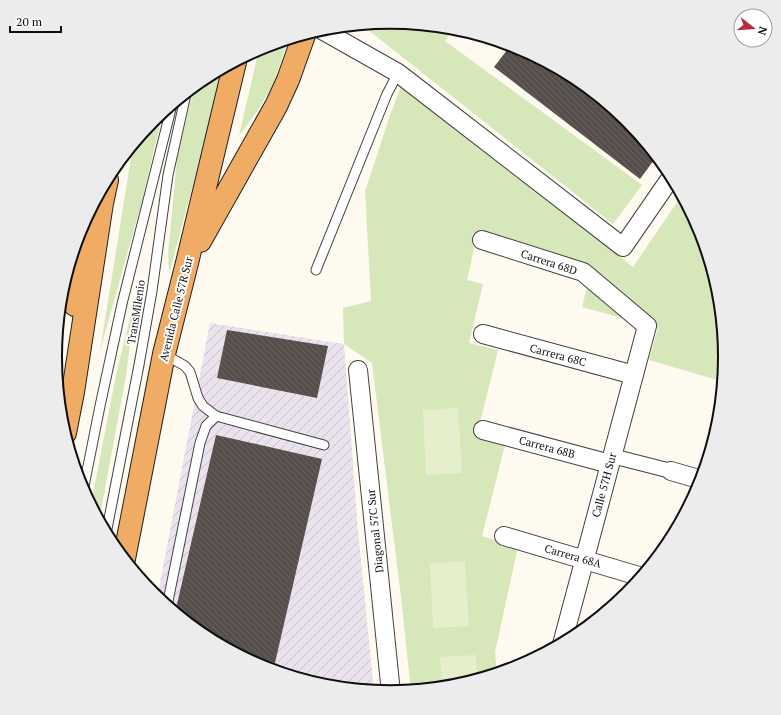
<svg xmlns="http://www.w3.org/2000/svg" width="781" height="715" viewBox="0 0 781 715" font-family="'PT Serif',serif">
	<defs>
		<pattern id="industrial-furrows" width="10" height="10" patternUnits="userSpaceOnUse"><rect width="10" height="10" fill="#eae2ec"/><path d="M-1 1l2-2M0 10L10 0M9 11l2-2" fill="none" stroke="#c8c1c9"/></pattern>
		<pattern id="building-back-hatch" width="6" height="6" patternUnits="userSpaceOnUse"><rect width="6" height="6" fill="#564e4a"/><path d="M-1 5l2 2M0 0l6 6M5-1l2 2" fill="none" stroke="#696360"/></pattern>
	</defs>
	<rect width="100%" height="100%" fill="#fefaef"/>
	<path fill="url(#industrial-furrows)" d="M210,323L344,344L358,531L374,691L325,687L262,667L204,636L157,598Z"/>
	<path fill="#d6e7ba" d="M391,22L452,28L445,41L642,185L613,224L362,25Z
		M288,40L273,85L256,113L239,136L259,49Z
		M224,68L219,88L169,274L168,254L177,159L194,87L204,78Z
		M402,84L633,267L682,195L701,229L720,292L726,358L724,382L649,360L658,328L582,307L591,271L478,232L467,280L483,284L469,343L498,350L476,438L505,445L482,536L518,547L495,652L497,674L456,687L411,691L401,597L372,363L344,344L343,308L371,301L365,192L390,115Z
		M163,112L142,201L100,351L133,145L153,120Z
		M137,289L126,376L99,521L91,504L116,375Z"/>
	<path fill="#e6efcb" d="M458,408L462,473L426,475L423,410Z
		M465,561L469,626L433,628L430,563Z
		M476,655L477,680L456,687L442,688L440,657Z"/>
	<path fill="url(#building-back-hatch)" d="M511,45L519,48L577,79L628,120L657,156L640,179L494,67Z
		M227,330L328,346L317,398L217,378Z
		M216,435L322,459L275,663L239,655L204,636L175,613Z"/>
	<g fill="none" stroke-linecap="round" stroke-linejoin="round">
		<g stroke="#414141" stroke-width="11">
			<path id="service" d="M316,270L387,94L398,73
				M164,354L185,366L190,372L198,398L203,406L216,416L324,445
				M83,491L100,406L122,304L172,105
				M106,534L139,365L152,291L168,175L186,94
				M167,606L200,443L206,426L216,416"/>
		</g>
		<g stroke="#414141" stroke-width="16">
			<path id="pedestrian" d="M612,456L671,471"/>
		</g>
		<g stroke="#414141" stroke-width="20">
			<path id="minor" d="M322,30L398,73L623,247L672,176
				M482,240L583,272L647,326L562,644
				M483,334L634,375
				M358,370L391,693
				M483,430L610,464
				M671,471L702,480
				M504,536L642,577"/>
		</g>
		<g stroke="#1f1f1f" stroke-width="24">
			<path id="trunk" d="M200,241L276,106L288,80L304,35
				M75,305V262L76,243
				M65,433L73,392L102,203L107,180
				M124,559L164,354L187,263L235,62"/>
		</g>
		<use href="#service" stroke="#fff" stroke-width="9"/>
		<use href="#pedestrian" stroke="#fff" stroke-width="14"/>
		<use href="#minor" stroke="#fff" stroke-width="18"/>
		<use href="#trunk" stroke="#f0ac64" stroke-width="22"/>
	</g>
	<g text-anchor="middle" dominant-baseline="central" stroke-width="4" stroke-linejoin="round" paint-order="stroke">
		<g font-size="11" fill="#0e0e0e" stroke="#fff">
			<text transform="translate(549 262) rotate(18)">Carrera 68D</text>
			<text transform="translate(176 309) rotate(-76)">Avenida Calle 57R Sur</text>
			<text transform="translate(136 312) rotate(-81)">TransMilenio</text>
			<text transform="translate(558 355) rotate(15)">Carrera 68C</text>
			<text transform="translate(547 447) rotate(15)">Carrera 68B</text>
			<text transform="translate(604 485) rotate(-75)">Calle 57H Sur</text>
			<text transform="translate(375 531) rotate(-96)">Diagonal 57C Sur</text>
			<text transform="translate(573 556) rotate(16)">Carrera 68A</text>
		</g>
	</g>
	<path d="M0 0H781V715H0ZM62 357a328 328 0 1 1 656 0a328 328 0 1 1-656 0Z" fill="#ececec" fill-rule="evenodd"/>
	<path fill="none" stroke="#0e0e0e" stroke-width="2" d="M62 357a328 328 0 1 1 656 0a328 328 0 1 1-656 0Z"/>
	<g transform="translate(753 28) rotate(107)"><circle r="19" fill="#ffffff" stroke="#9f9f9f"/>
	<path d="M0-3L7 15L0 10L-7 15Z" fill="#b82b3f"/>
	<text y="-6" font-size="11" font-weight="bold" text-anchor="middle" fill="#0e0e0e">N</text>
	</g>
	<path d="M10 26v6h51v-6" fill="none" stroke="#0e0e0e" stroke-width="2"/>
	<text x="16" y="26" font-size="12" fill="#0e0e0e" stroke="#ffffff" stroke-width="3" paint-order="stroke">20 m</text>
</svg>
